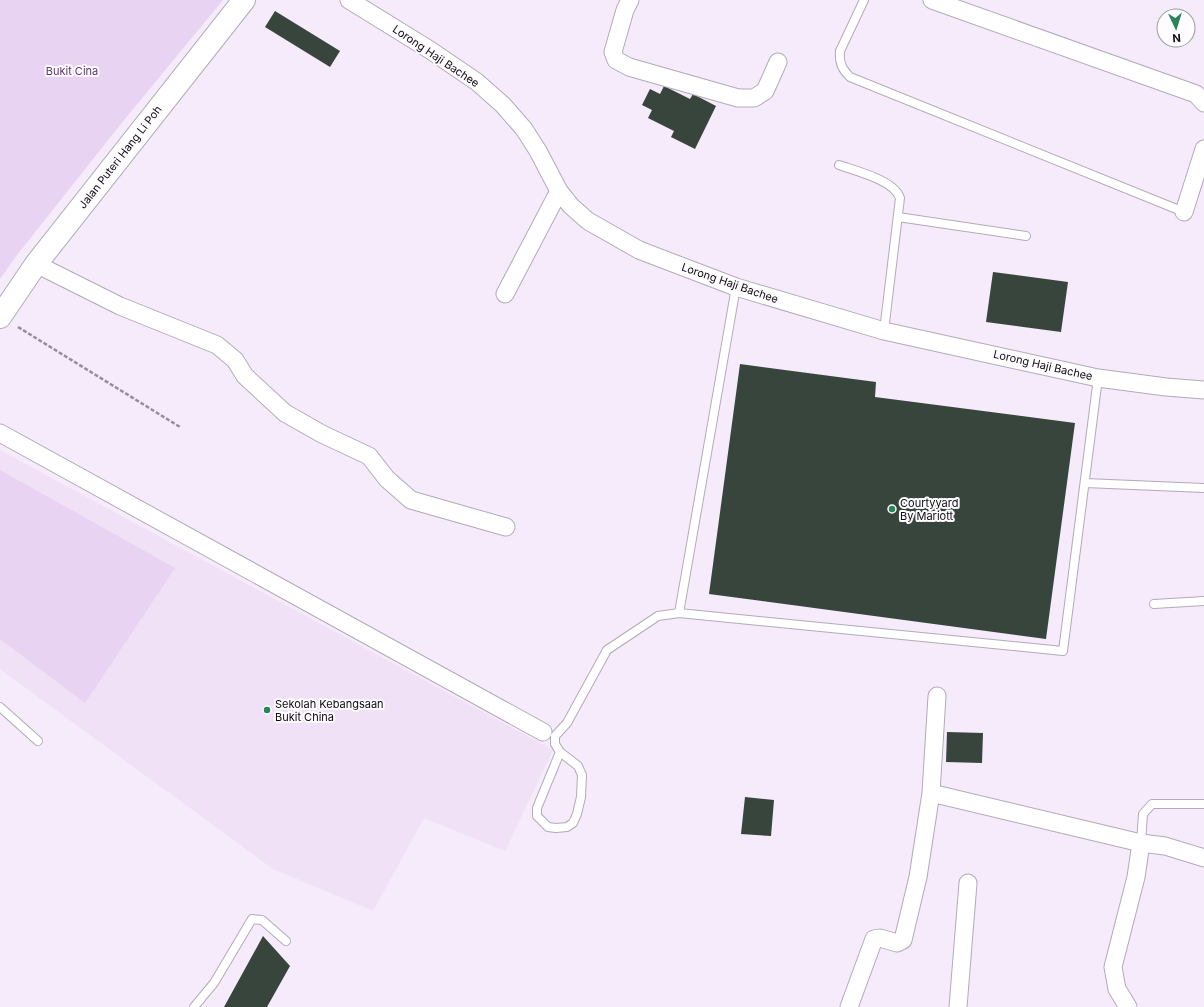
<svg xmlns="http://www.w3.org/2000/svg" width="1204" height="1007" viewBox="0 0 1204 1007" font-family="Inter,sans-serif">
	<rect width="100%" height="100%" fill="#f5ebfa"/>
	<path fill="#f0e1f7" d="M0,450L553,750L505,851L424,818L373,911L273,869L0,669Z"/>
	<path fill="#e8d4f2" d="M0,0H223L120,125L17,255L0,279Z
		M0,470L175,568L85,703L0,639Z"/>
	<path fill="#37453d" d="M275,11L340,51L330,67L265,27Z
		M664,86L690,99L693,94L716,106L695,149L671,137L674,131L648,118L652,110L642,105L650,89L660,94Z
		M993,272L1068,282L1061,332L986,322Z
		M740,364L876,382L875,397L1075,423L1046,639L709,594Z
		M947,732L983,733L982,763L946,762Z
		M745,797L774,800L771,836L741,834Z
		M263,936L290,966L267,1007H224Z"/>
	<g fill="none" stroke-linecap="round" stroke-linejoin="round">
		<g stroke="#b3aab8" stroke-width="10">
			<path id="service" d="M864,0L840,51C839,63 842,69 850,77L1184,212
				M839,165C856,171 894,180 900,198L884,331
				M898,217L1026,236
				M1085,483L1204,488
				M1154,604L1204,601
				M679,613L736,287
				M0,707L38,741
				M560,752L537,808V816L548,827L556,828L567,827L573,823L577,814L581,797L582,775L578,766L560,752L555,744V736L567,723L607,650L658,616L679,613L1063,651L1098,378
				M1141,843L1143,814L1152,804H1204
				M194,1007L214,983L252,919L262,920L286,941"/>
		</g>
		<g stroke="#b3aab8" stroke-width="19">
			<path id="minor" d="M349,0L430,50L477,82L503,105L524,129L538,151L559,191L571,206L588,221L639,250L736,287L884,331L1098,378L1166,387L1204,390
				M630,0L625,10L613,52L616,60L629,67L738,98H754L765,91L778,62
				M932,0L1196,94L1204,103
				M1184,212L1204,149
				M36,264L120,306L217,345L235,360L245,376L285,413L322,434L369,456L387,479L411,500L506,527
				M505,294L559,191
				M0,433L543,732
				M931,793L1141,843L1165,846L1204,858
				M849,1007L874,939L880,938L897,943L903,940L918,877L931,793L937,696
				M958,1007L968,883
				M1128,1007L1117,989L1113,967L1136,877L1141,843"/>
		</g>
		<g stroke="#b3aab8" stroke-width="24">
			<path id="secondary" d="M0,317L36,264L244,0"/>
		</g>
		<path stroke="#958e99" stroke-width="2.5" stroke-dasharray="4 2" stroke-linecap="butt" d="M18,327L180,427"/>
		<use href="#service" stroke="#fff" stroke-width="8"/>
		<use href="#minor" stroke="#fff" stroke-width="17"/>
		<use href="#secondary" stroke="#fff" stroke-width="22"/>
	</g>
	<g fill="#2a845a" stroke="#fefcff" stroke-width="1.5">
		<circle cx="892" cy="509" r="4"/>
		<circle cx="267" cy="710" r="4"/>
	</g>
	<g text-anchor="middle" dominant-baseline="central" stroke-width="4" stroke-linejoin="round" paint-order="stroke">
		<g font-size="11" fill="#0e0b10" stroke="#fefcff">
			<text transform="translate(436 56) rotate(34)">Lorong Haji Bachee</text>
			<text transform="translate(120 157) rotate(-52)">Jalan Puteri Hang Li Poh</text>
			<text transform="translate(730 283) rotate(19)">Lorong Haji Bachee</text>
			<text transform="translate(1043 365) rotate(13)">Lorong Haji Bachee</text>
		</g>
		<g font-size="11" fill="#5e376f" stroke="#fefcff">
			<text x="72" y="71">Bukit Cina</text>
		</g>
		<g font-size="11" fill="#0e0b10" stroke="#fefcff" text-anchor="start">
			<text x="900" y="503">Courtyyard<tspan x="900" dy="13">By Mariott</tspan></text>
			<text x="275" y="704">Sekolah Kebangsaan<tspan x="275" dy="13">Bukit China</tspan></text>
		</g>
	</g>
	<g transform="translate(1176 28) rotate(176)"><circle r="19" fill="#fefcff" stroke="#9e9c9f"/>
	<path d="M0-3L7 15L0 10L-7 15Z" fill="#2a845a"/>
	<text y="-6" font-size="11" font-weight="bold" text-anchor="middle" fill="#0e0b10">N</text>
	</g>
</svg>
